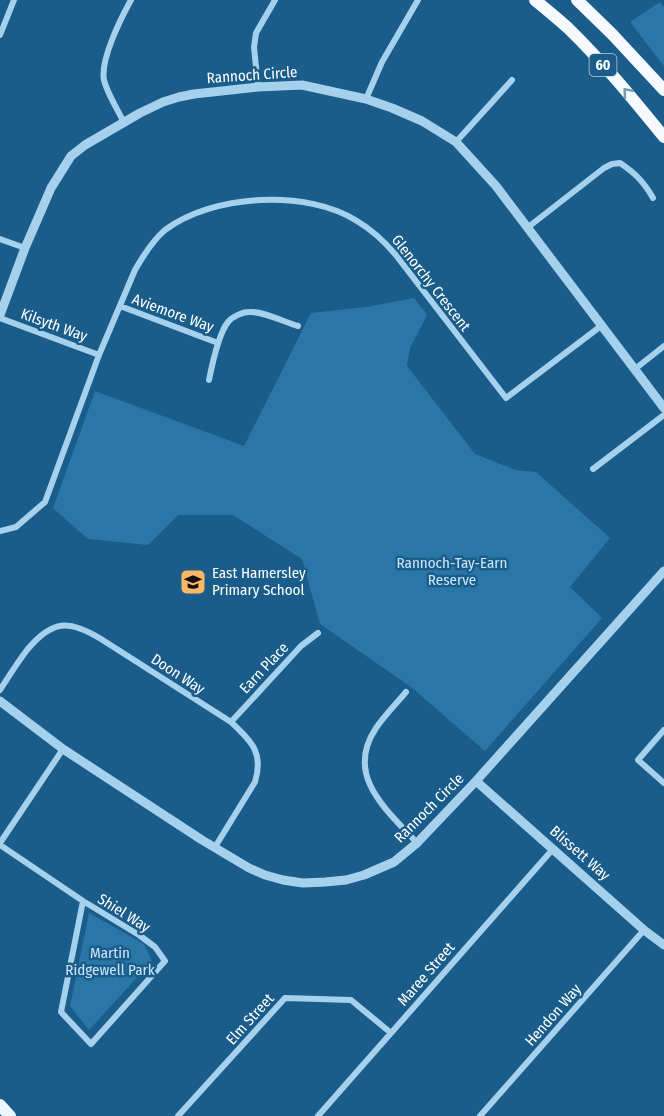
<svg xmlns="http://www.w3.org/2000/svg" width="664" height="1116" viewBox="0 0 664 1116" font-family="'Fira Sans Condensed',sans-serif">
	<rect width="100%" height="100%" fill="#1a5d8b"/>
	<path fill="#2a77a7" d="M660,2L664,7V66L630,22Z
		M414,298L427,315L410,348L407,366L475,454L516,470L536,472L610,538L570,587L602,618L485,751L411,687L320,624L302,559L233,515H178L148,545L88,539L53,508L95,391L244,446L311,313L367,307Z
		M89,913L144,944L152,961L89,1030L70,1006Z"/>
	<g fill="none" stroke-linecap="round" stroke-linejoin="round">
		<path stroke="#a5d1ed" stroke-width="6" d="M0,35L14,0
			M258,87L254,47L256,33L275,0
			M366,99L382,62L418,0
			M124,123C118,110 107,93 104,80C100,60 121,18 131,0
			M456,142L512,80
			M527,228L604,168L612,164L620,163C635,173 644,182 653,198
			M0,239L25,248
			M120,306L218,343
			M0,318L99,355
			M635,369L664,346
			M209,380C212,365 219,333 228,322C232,317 242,312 249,312C263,311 284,322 298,326
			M593,469L664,415
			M0,531L16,527L45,502L99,355L135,270C143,256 152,241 165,230C213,194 307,189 357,221C372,230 384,241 395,254L506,398L601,326
			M0,690C9,676 17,663 27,650C52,620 68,619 101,639L231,722C251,741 264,752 255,782L215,847
			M406,692C396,704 385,715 376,728C344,776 387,810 417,843
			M231,722L301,646L318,633
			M664,730L638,760L664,783
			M0,843L63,749
			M0,845L83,901L139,935L155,947L165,961L91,1044L61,1012L83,901
			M178,1116L285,998L351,1000L391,1033
			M318,1116L553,849
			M480,1116L644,930"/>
		<path stroke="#a5d1ed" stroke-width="9" d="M0,315L25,248L51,188L71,156L85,145L140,113L163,102L179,97L194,94L258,87L302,85L366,99L392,108L422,121L456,142L496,186L664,408
			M0,701L63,749L202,840L249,868L265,875L283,880L303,883L325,882L346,880L364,875L394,862L417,843L476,781L664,571
			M476,781L644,930L664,945"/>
		<path stroke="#ecf6ff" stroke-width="12" d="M0,1105L10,1116"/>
		<path stroke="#f6faff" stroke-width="12" d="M535,0C546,9 557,18 568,28C602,61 633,99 664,137
			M577,0L612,34L664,90"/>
	</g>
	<defs><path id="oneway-chevron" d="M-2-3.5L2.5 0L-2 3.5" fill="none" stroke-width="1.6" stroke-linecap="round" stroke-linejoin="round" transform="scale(1.5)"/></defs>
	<use stroke="#729cb9" href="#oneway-chevron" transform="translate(627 92) rotate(-131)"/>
	<defs>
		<g id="school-square" transform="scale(1.35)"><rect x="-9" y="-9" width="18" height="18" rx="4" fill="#ffb962" stroke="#1a5d8b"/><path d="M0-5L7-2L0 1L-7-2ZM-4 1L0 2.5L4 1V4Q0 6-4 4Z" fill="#111"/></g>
	</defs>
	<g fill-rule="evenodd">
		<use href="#school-square" x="193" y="582"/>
	</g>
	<g text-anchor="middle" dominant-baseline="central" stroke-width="5" stroke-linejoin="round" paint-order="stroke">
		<rect fill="#1a5d8b" stroke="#bacedc" stroke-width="1.5" x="589.5" y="54" width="27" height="22" rx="4.5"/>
		<g font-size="14" font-weight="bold" fill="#fff">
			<text x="603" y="65">60</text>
		</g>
		<g font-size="15" fill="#fff" stroke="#1a5d8b">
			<text transform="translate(252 75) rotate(-4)">Rannoch Circle</text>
			<text transform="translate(431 283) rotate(52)">Glenorchy Crescent</text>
			<text transform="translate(173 313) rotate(20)">Aviemore Way</text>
			<text transform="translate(54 325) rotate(20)">Kilsyth Way</text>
			<text transform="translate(264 668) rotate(-47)">Earn Place</text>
			<text transform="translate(178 674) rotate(33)">Doon Way</text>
			<text transform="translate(429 808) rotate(-45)">Rannoch Circle</text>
			<text transform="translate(580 853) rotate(41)">Blissett Way</text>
			<text transform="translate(124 913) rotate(32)">Shiel Way</text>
			<text transform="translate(426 974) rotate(-49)">Maree Street</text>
			<text transform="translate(553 1015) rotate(-49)">Hendon Way</text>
			<text transform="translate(250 1019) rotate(-48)">Elm Street</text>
		</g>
		<g font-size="15" fill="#cbe7fa" stroke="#1a5d8b">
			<text x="452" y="563">Rannoch-Tay-Earn<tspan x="452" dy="17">Reserve</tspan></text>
			<text x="110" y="953">Martin<tspan x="110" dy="17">Ridgewell Park</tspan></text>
		</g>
		<g font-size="15" fill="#fff" stroke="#1a5d8b" text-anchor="start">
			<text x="212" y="573">East Hamersley<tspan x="212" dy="17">Primary School</tspan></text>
		</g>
	</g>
</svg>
